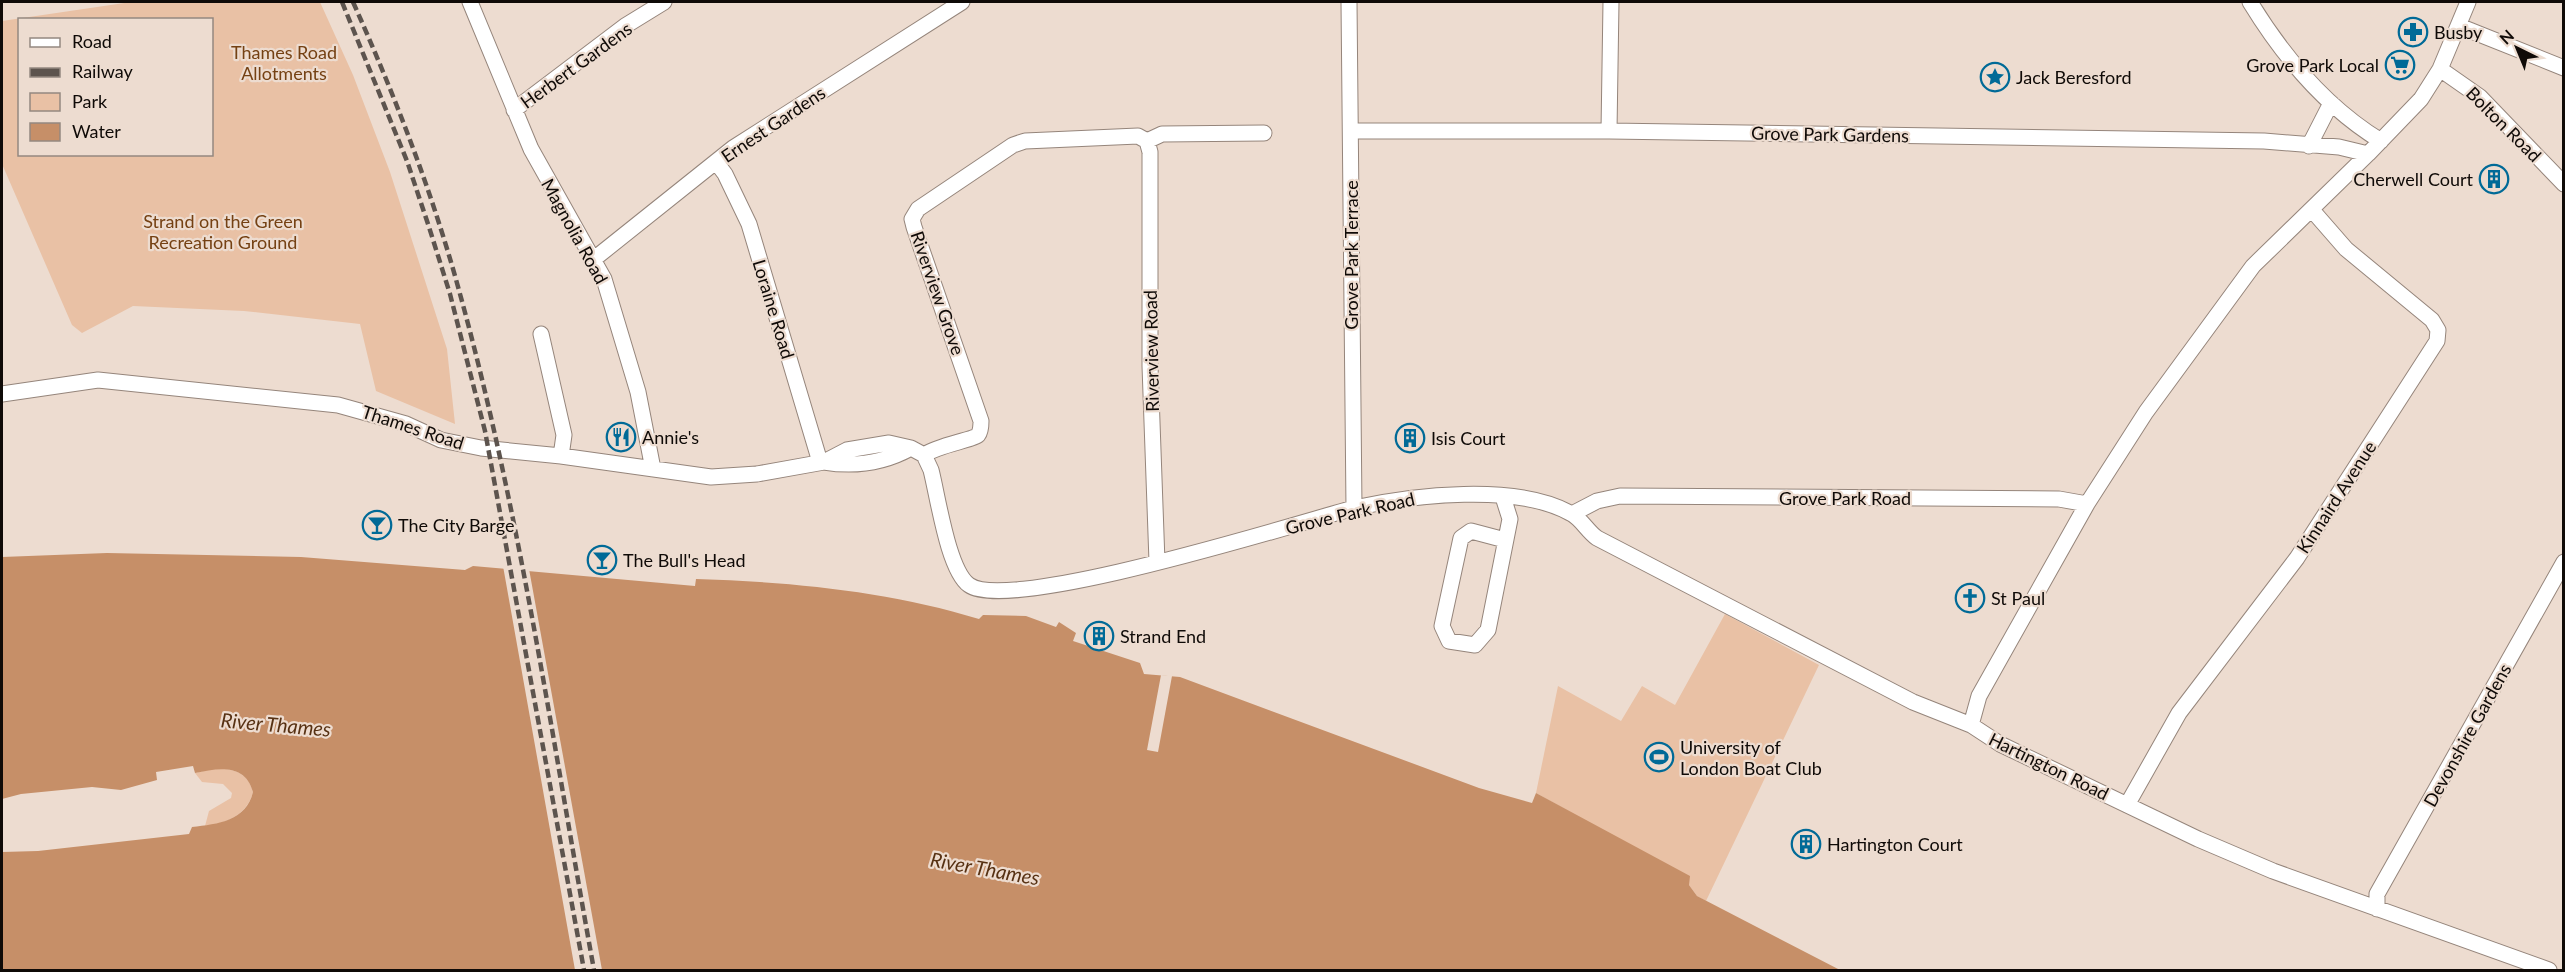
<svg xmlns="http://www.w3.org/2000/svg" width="2565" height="972" viewBox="0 0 2565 972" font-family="Lato,sans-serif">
	<rect width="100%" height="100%" fill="#eddcd0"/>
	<path fill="#e9c1a5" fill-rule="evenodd" d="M131,2H320L353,75L390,172L447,349L455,424L376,391L360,324L244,311L133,306L82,333L72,325L2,164V21ZM20,20H212V154H20Z
		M1725,614L1819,665L1706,901L1697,896L1689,885L1611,835L1536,793L1558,686L1621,721L1642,686L1675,705Z
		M216,768C235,769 248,773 253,792C247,815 227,823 205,826L209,811L231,798L232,793L223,784L202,782L195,773Z"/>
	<path fill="#c68f68" d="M107,553L301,557L465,570L473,566L695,586L696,579C791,582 888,591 979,619L983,615L1026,616L1056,627L1059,622L1076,633L1073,641L1140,663L1144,674L1180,677L1479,788L1532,803L1536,793L1690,876L1689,885L1697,896L1840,970H2V852L38,851L189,834L192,827C218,824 246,821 253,792C245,763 218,768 195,773L193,766L156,772L157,780L121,790L92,787L21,794L2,799V557Z"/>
	<path fill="#eddcd0" d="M503,566L529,569L602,970H575Z
		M1161,675L1172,676L1158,752L1147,750Z"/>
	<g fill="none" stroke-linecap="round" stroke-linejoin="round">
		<g stroke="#95857b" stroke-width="17">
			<path id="street" d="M470,2L531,149L604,279L638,392L653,469
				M1349,2L1354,508
				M2250,2C2283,56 2327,108 2381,141
				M2459,26L2564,68
				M2440,69L2480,97L2564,184
				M514,110L625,26L664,2
				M1351,131H1609L2264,141L2339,147L2368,154
				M1609,131L1611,2
				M1147,141L1150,152V366L1157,562
				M2309,146L2331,103
				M716,162L725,174L749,224L820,462
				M594,259L733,148L962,2
				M541,334L564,435L561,456
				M2,394L98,380L338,405L406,424L441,440L481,448L561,456L711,477L757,474L824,462L847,450L889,443L911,448
				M924,455C938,445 973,440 978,435C981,431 981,425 981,421L914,227L912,219L918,209L1013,145L1025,141L1138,136L1147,141L1162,134L1264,133
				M824,462C854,467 884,463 911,448L924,455L931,470C938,497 948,570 969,585C1009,614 1295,524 1354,508C1413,495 1516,483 1570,513C1581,518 1587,531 1597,538L1913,702L1971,725L2000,744L2198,839L2273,871L2549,970
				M1503,497L1510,519L1488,630L1475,645L1449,641L1442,626L1461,538L1471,531L1505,540
				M1572,514L1597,501L1620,496L2059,499L2087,504
				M1971,725L1979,696L2087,504L2146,412L2253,266L2368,154L2421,99L2440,69L2468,2
				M2127,805L2179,713L2297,558L2437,341L2438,330L2432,320L2346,249L2312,210
				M2377,909V894L2564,562"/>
		</g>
		<use href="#street" stroke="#fff" stroke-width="15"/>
		<path stroke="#5d544e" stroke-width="4.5" stroke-dasharray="9 4.5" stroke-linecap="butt" d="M342,2L407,161L429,227L450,294L485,431L584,970
			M353,2C395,96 433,194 460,294C521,516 553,745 594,970"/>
	</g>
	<defs>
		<g id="pharmacy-ring" transform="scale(1.5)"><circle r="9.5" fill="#eddcd0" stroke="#006a97" stroke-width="1.5"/><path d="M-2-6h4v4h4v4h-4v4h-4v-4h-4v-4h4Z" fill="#006a97"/></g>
		<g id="supermarket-ring" transform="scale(1.5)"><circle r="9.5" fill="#eddcd0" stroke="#006a97" stroke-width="1.5"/><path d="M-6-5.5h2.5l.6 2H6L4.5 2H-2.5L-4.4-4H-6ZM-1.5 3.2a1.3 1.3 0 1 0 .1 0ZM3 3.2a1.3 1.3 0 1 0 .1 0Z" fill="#006a97"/></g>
		<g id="sight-ring" transform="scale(1.5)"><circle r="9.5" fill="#eddcd0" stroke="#006a97" stroke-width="1.5"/><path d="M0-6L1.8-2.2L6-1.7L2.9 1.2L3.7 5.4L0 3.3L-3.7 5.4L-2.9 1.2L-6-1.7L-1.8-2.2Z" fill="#006a97"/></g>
		<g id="building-ring" transform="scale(1.5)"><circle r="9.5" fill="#eddcd0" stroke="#006a97" stroke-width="1.5"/><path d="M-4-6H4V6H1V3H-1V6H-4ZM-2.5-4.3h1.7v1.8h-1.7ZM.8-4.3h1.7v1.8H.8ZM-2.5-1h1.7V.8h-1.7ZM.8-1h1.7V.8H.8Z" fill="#006a97"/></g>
		<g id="restaurant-ring" transform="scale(1.5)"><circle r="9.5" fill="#eddcd0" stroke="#006a97" stroke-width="1.5"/><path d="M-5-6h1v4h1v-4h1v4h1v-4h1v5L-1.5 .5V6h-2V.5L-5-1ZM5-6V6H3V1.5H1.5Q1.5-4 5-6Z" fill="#006a97"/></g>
		<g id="bar-ring" transform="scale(1.5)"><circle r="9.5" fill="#eddcd0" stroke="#006a97" stroke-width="1.5"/><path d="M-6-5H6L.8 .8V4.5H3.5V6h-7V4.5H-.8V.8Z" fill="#006a97"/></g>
		<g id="church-ring" transform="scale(1.5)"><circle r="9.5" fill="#eddcd0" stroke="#006a97" stroke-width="1.5"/><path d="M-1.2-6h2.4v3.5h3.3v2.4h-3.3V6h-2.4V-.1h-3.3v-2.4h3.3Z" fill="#006a97"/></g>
		<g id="stadium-ring" transform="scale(1.5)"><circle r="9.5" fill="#eddcd0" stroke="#006a97" stroke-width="1.5"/><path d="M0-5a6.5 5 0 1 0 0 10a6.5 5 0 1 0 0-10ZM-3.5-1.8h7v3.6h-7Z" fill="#006a97"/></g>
	</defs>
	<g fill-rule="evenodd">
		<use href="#pharmacy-ring" x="2413" y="32"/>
		<use href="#supermarket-ring" x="2400" y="65"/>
		<use href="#sight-ring" x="1995" y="77"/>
		<use href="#building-ring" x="2494" y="179"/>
		<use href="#restaurant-ring" x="621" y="437"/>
		<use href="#building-ring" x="1410" y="438"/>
		<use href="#bar-ring" x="377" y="525"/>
		<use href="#bar-ring" x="602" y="560"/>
		<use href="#church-ring" x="1970" y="598"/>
		<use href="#building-ring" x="1099" y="636"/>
		<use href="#stadium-ring" x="1659" y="757"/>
		<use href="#building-ring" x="1806" y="844"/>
	</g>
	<g text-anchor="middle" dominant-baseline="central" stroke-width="4.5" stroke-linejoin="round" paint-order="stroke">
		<g font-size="18" fill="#0f0a07" stroke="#eddcd0" text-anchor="start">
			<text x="2434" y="32">Busby</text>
			<text x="2379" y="65" text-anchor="end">Grove Park Local</text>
			<text x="2016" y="77">Jack Beresford</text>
			<text x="2473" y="179" text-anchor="end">Cherwell Court</text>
			<text x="642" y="437">Annie's</text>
			<text x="1431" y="438">Isis Court</text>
			<text x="398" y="525">The City Barge</text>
			<text x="623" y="560">The Bull's Head</text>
			<text x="1991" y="598">St Paul</text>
			<text x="1120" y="636">Strand End</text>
			<text x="1680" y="747">University of<tspan x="1680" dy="21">London Boat Club</tspan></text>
			<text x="1827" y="844">Hartington Court</text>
		</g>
		<g font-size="18" fill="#754113" stroke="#eddcd0">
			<text x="284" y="52">Thames Road<tspan x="284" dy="21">Allotments</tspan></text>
			<text x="223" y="221">Strand on the Green<tspan x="223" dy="21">Recreation Ground</tspan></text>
		</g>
		<g font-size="18" fill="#0f0a07" stroke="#eddcd0">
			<text transform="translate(576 65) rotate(-36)">Herbert Gardens</text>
			<text transform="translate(773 124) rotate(-34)">Ernest Gardens</text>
			<text transform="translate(2504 124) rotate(45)">Bolton Road</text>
			<text transform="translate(1830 134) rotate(1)">Grove Park Gardens</text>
			<text transform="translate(575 231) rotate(61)">Magnolia Road</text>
			<text transform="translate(1351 255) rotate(-90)">Grove Park Terrace</text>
			<text transform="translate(938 293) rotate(71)">Riverview Grove</text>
			<text transform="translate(774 309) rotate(73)">Loraine Road</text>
			<text transform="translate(1151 351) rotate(-91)">Riverview Road</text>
			<text transform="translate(413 427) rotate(18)">Thames Road</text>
			<text transform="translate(2336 497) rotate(-57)">Kinnaird Avenue</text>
			<text x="1845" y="498">Grove Park Road</text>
			<text transform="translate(1350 513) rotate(-13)">Grove Park Road</text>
			<text transform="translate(2467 735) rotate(-61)">Devonshire Gardens</text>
			<text transform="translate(2049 766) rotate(26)">Hartington Road</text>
		</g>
		<g font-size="20" font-style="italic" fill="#573113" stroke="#eddcd0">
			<text transform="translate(276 724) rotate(5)">River Thames</text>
			<text transform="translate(985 868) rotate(10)">River Thames</text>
		</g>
	</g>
	<rect width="2565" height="972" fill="none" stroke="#0f0a07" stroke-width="6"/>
	<rect x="18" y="18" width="195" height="138" fill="#eddcd0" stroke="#948880" stroke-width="1.5"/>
	<rect x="30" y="38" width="30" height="9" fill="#ffffff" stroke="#948880" stroke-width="1.5"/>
	<text x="72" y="48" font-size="18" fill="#0f0a07">Road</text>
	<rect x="30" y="68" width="30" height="9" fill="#5d544e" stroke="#948880" stroke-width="1.5"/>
	<text x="72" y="78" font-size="18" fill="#0f0a07">Railway</text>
	<rect x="30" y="93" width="30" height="18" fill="#e9c1a5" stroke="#948880" stroke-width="1.5"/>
	<text x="72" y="108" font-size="18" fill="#0f0a07">Park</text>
	<rect x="30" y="123" width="30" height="18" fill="#c68f68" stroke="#948880" stroke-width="1.5"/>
	<text x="72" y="138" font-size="18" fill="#0f0a07">Water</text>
	<g transform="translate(2517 48) rotate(317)" stroke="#eddcd0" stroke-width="4.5" paint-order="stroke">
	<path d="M0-4.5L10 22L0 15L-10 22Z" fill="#0f0a07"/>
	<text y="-9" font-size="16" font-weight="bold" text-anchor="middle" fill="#0f0a07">N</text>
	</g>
</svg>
